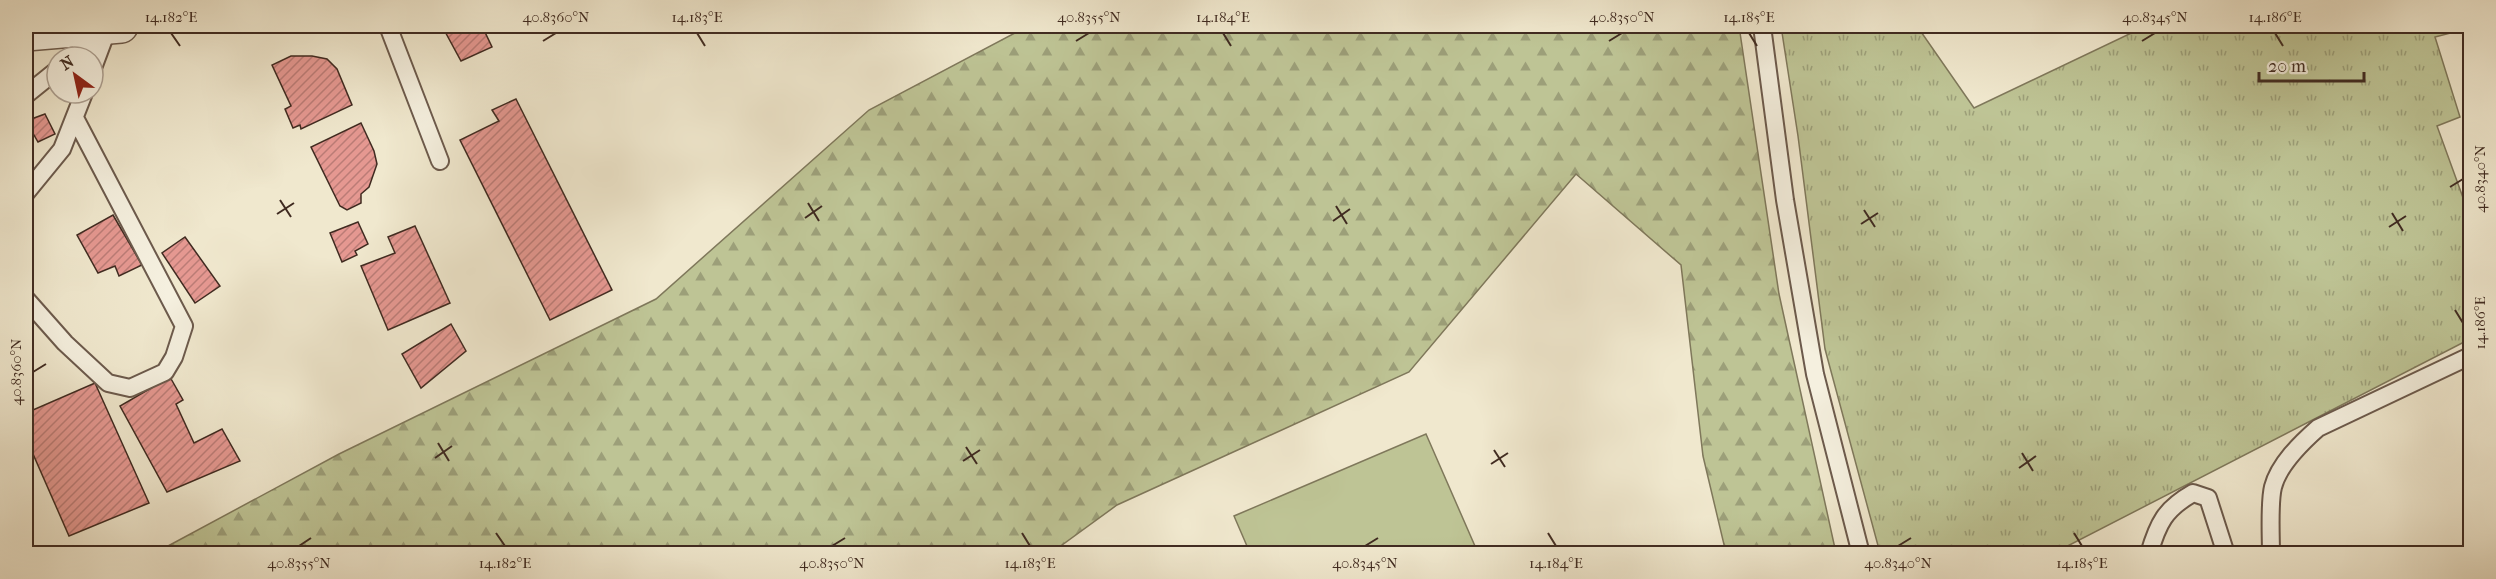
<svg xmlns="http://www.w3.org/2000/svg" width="2496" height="579" viewBox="0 0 2496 579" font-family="'IM FELL French Canon',serif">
	<defs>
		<pattern id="grass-tufts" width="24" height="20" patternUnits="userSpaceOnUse" patternTransform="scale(1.5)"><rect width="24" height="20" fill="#bec495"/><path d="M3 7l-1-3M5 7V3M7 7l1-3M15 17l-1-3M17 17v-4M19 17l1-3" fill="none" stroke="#9c9f79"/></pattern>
		<pattern id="forest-firs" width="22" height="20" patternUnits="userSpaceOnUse" patternTransform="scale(1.5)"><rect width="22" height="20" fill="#bec495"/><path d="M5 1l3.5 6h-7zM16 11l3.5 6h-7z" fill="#9c9f79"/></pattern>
		<pattern id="building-hatch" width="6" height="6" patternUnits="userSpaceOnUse" patternTransform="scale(1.5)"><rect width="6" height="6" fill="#e59891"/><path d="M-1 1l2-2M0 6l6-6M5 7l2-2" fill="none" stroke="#bb7c76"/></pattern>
	</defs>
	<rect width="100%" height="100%" fill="#f0e8ce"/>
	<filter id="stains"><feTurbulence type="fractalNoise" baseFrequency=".00333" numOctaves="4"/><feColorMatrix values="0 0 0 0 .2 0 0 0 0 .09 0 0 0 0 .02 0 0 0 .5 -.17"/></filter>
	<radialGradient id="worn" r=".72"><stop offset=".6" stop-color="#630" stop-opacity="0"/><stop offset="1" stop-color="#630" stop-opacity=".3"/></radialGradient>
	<path fill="url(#grass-tufts)" stroke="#7f785b" stroke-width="1.5" d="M1781,26H1917L1974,108L2146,26H2470V28L2435,37L2460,117L2437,126L2470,217V339L2054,553H1880L1825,349L1798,136Z"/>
	<path fill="url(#forest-firs)" stroke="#7f785b" stroke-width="1.5" d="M1028,26H1739L1779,294L1836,553H1726L1703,456L1681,265L1576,174L1409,372L1117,505L1051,553H155L339,454L656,299L869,110Z"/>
	<path fill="#bec495" stroke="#7f785b" stroke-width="1.5" d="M1426,434L1478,553H1250L1234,516Z"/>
	<path fill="url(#building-hatch)" stroke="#402b21" stroke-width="1.5" d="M442,26H482L492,47L461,61Z
		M291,56H312L327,59L337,69L352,105L301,129L300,125L293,128L285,109L291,106L272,65Z
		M516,99L612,290L550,320L460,140L499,121L492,110Z
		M45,114L55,134L38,142L26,121Z
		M361,123L374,151L377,164L369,187L361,194V203L347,210L340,206L311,147Z
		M113,215L142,265L119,276L115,266L98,273L77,235Z
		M358,222L368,244L355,251L357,255L342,262L330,233Z
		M415,226L450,303L388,330L361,266L395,253L388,237Z
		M185,237L220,286L195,303L162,253Z
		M451,324L466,351L421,388L402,354Z
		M170,377L183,400L176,404L194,443L222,429L240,461L167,492L120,406Z
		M95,383L149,503L69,536L26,438V413Z"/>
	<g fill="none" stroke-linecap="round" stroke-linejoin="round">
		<g stroke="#6c5a4c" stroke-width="20">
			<path id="lane" d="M388,26L440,161
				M1762,26L1785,200L1815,374L1861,554
				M73,57L102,32
				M93,68L108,28
				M26,95L57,70
				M26,193L62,149L84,93
				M26,299L65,343L108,383L130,388L165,372L174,357L184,326L75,118
				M2149,554C2158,523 2165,509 2193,493L2208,498L2226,554
				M2271,554C2271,536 2269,503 2273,487C2279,464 2301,443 2318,428L2470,356"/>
		</g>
		<g stroke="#6c5a4c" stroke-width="36">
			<path id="street" d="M26,34L121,26"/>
		</g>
		<use href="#lane" stroke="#f5f0df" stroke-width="16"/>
		<use href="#street" stroke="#f5f0df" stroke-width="33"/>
	</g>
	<path fill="none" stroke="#402b21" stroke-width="2" d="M171,33L180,46M697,33L705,46M1223,33L1231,46M1749,33L1757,46M2275,33L2283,46M543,41L556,33M1076,41L1089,33M1609,41L1622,33M2142,41L2155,33M2450,187L2463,179M280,200L291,217M808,203L819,221M1336,206L1347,224M1864,210L1875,227M2392,213L2403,231M277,214L294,203M805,218L822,206M1333,221L1350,209M1861,224L1878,213M2389,227L2406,216M2455,310L2463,323M33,372L46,364M438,443L449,461M966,447L977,464M1494,450L1505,467M2022,453L2033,471M435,458L452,446M963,461L980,450M1491,464L1508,453M2019,468L2036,456M496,533L505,546M1022,533L1030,546M1548,533L1556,546M2074,533L2082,546M299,546L311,538M832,546L845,538M1365,546L1378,538M1898,546L1911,538"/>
	<rect width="2496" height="579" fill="none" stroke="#f0e8ce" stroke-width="66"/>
	<g transform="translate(75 75) rotate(327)"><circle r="28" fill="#f5f0df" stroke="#ada193" stroke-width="1.5"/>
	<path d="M0-4.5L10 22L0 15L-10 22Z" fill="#8f2418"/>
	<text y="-9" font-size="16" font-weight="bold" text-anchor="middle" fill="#402b21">N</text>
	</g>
	<path d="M2259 72v9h105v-9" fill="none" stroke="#402b21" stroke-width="3"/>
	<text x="2268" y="72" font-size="18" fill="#402b21" stroke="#f5f0df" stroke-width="4.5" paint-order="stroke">20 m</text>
	<rect x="33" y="33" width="2430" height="513" fill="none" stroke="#402b21" stroke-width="2"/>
	<g font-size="15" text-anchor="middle" fill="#402b21">
		<text x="171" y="22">14.182°E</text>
		<text x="556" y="22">40.8360°N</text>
		<text x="697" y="22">14.183°E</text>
		<text x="1089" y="22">40.8355°N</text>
		<text x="1223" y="22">14.184°E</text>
		<text x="1622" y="22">40.8350°N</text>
		<text x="1749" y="22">14.185°E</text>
		<text x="2155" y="22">40.8345°N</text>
		<text x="2275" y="22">14.186°E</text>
		<text transform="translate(2480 179) rotate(-90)" y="5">40.8340°N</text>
		<text transform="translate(2480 323) rotate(-90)" y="5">14.186°E</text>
		<text transform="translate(16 372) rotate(-90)" y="5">40.8360°N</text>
		<text x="299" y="568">40.8355°N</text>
		<text x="505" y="568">14.182°E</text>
		<text x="832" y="568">40.8350°N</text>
		<text x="1030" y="568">14.183°E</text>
		<text x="1365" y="568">40.8345°N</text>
		<text x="1556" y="568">14.184°E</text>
		<text x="1898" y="568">40.8340°N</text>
		<text x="2082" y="568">14.185°E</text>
	</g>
	<rect width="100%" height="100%" filter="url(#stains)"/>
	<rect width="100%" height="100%" fill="url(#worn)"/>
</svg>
